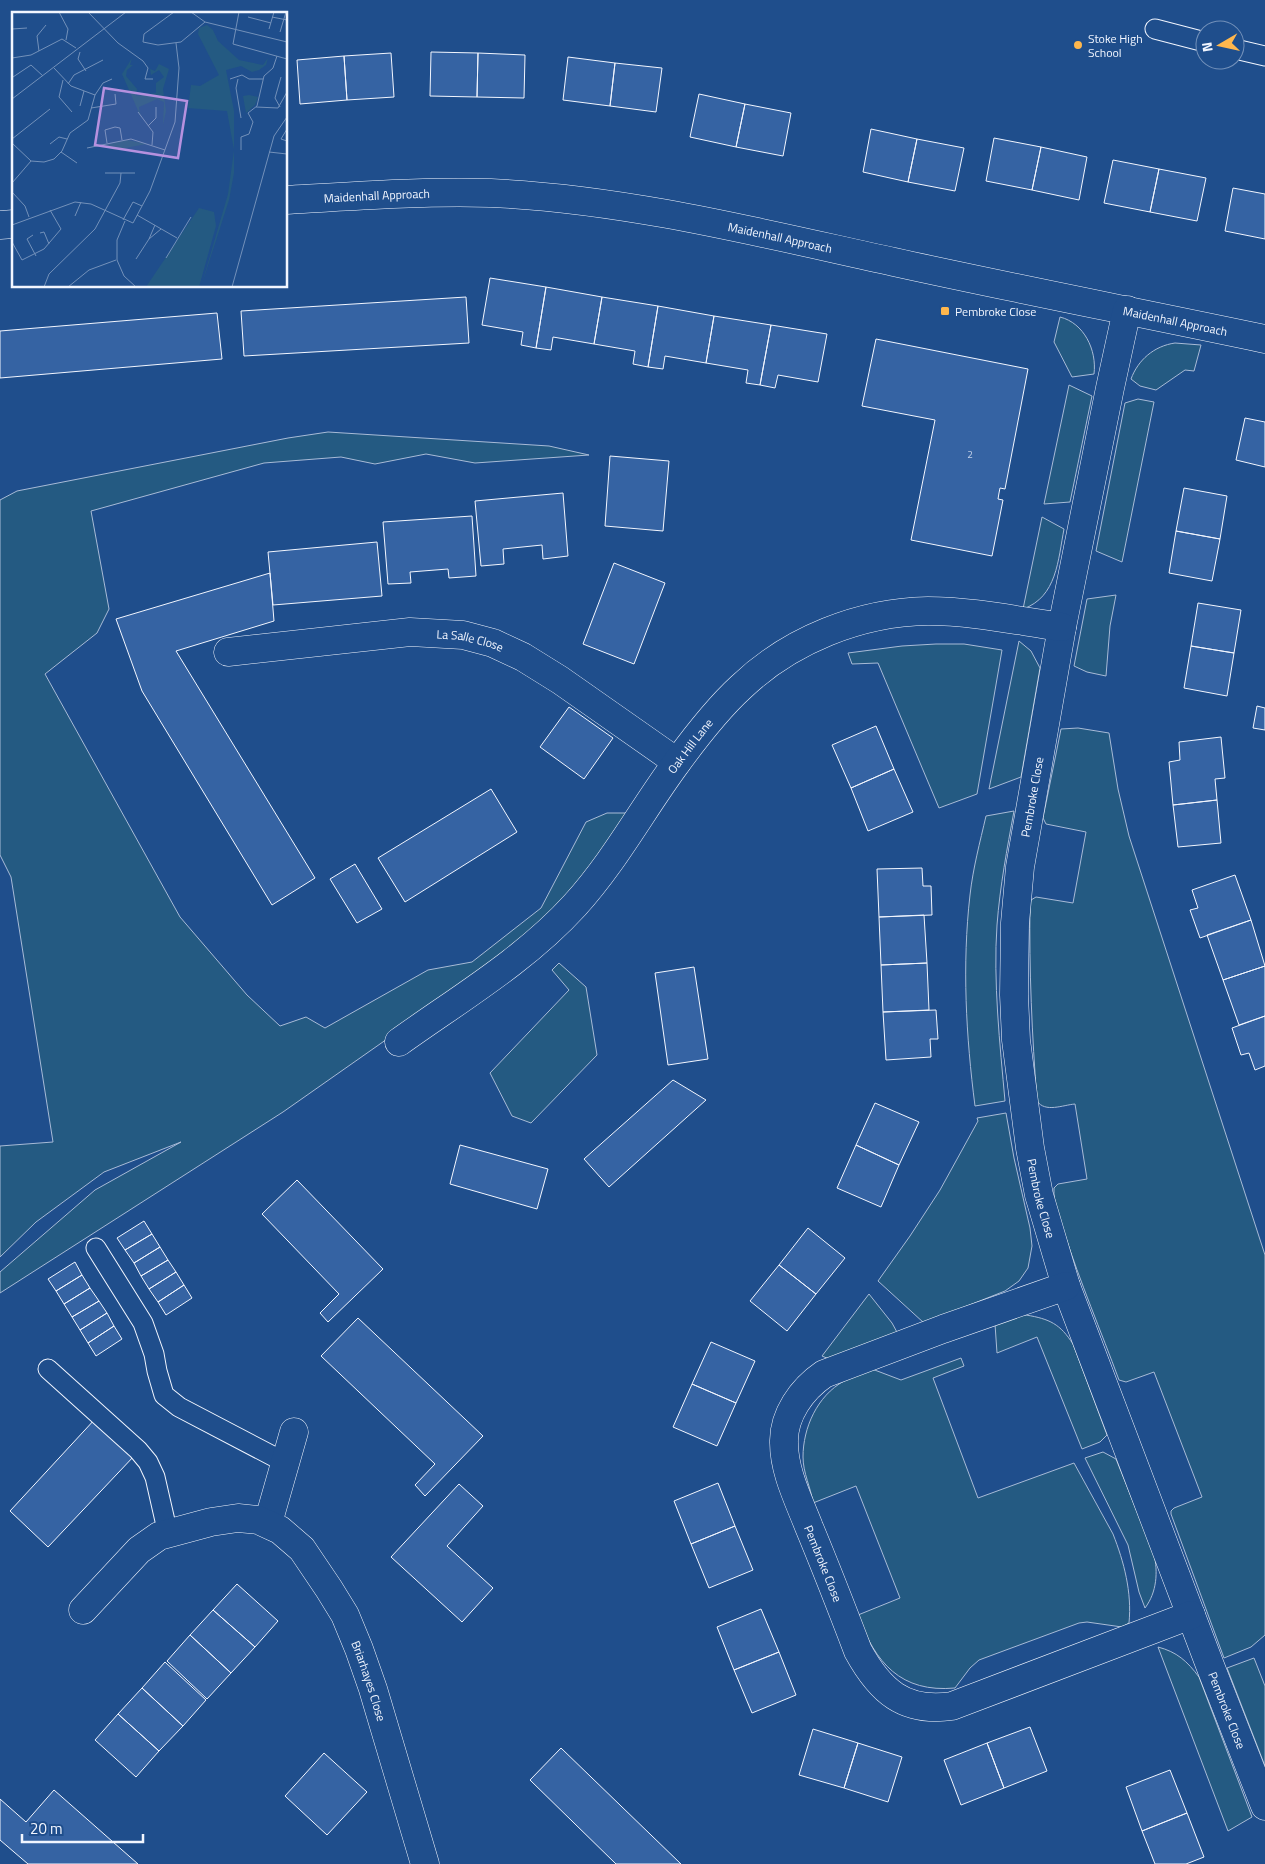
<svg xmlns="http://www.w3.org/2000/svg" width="1265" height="1864" viewBox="0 0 1265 1864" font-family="'Titillium Web',sans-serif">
	<rect width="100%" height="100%" fill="#1f4e8c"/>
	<path fill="#245a82" stroke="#a8bbd7" d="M1060,317C1084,323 1097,350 1094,374L1072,377L1054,342Z
		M1175,343L1201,345L1194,371L1185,370L1156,390L1140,386L1131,379C1138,360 1154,346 1175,343Z
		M1069,385L1092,396L1070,502L1044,504Z
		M1138,399L1154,402L1122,562L1096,551L1125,403Z
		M328,432L549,446L589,455L475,463L426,454L375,464L341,457L264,463L91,511L109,609L97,633L45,674L180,917L247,995L280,1026L306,1017L325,1028L428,970L472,962L541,908L586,822L607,813H633L592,877L514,950L283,1112L0,1293V1272L95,1190L181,1142L104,1172L36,1222L0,1257V1146L53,1142L11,877L0,855V500L17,491L288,438Z
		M1042,517L1064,529C1058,560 1057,597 1023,609Z
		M1116,595L1110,626L1106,676L1087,672L1074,666L1087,599Z
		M1019,641L1031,651L1040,668L1021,777L989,789Z
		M936,644H964L1002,650L977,794L939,808L878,663L852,664L848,653L902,646Z
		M1078,728L1109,733L1118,789L1129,836L1265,1255V1635L1251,1647L1224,1658L1171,1514V1511L1174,1508L1202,1497L1154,1372L1126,1382L1119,1380C1101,1331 1080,1282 1064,1232C1060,1219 1053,1202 1054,1188L1058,1184L1087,1179L1075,1104C1063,1105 1045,1113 1037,1101C1032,1035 1029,970 1030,904L1031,900L1036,897L1073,903L1086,832L1046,824L1043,818L1061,729Z
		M1014,811C1007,849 1000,886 997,925C993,981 1000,1045 1005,1101L975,1106C966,1036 962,965 970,895C973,868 980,842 986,816Z
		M559,963L586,987L597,1055L531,1123L512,1116L490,1073L569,990L552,970Z
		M1006,1113L1014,1158L1030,1228L1032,1246L1028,1268L1019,1281L1005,1291L924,1323L878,1281L910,1236L940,1190L978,1121L977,1118Z
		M869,1294L892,1323L898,1334L829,1359L822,1356Z
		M1026,1315C1050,1319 1060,1324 1073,1344L1107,1435L1100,1442L1082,1449L1037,1337L997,1353L995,1324L1016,1316Z
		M961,1358L964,1366L933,1378L978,1498L1074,1463L1113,1534C1124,1562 1132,1592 1129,1623L1122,1627L1087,1622L1079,1623L979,1660L970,1668L955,1688C901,1693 875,1663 858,1615L900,1598L856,1486L813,1503C811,1488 803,1473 803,1457C803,1428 817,1396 844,1381C853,1376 863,1373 872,1369L901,1380Z
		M1103,1452L1116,1459L1154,1554C1158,1572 1157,1592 1145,1608L1139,1592L1128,1545L1085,1458Z
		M1158,1647C1177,1652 1187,1661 1199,1677L1252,1817L1228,1831Z
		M1254,1658L1265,1686V1766L1227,1668Z"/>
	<path fill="#3563a3" stroke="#f2f6ff" d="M431,52L478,53L477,97L430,96Z
		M391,53L394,97L347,100L344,56Z
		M478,53L525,55L524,98L477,97Z
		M344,56L347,100L300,104L297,60Z
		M568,57L615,63L610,106L563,100Z
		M615,63L662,68L656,112L610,106Z
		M699,94L745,104L736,147L690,137Z
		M745,104L791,113L783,156L736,147Z
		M871,129L917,139L908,182L863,172Z
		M994,138L1041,147L1032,190L986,181Z
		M917,139L964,148L955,191L908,182Z
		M1041,147L1087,157L1079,200L1032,190Z
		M1113,160L1159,169L1150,212L1104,203Z
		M1159,169L1206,178L1197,221L1150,212Z
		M1233,188L1265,194V239L1225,231Z
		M490,278L546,287L536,348L521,345L523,332L482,325Z
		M546,287L602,297L594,344L553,337L551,350L536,348Z
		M466,297L469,343L244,356L241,311Z
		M602,297L658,306L648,367L633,364L635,351L594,344Z
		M658,306L714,316L706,363L665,356L663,369L648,367Z
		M217,313L222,359L0,378V331Z
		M714,316L771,325L760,385L746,383L748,370L706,363Z
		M771,325L827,334L818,382L778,375L775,388L760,385Z
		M876,339L1028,369L1005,489L1000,488L999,493L998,499L1003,500L992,556L911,540L935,420L862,406Z
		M1245,418L1265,422V467L1236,460Z
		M610,456L669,461L663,531L605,526Z
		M1184,488L1227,496L1220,539L1176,531Z
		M563,493L568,556L543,559L542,545L503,549L504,564L481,566L475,501Z
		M472,516L476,576L449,578L448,569L410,572L411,583L388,584L383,522Z
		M1176,531L1220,539L1212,581L1169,573Z
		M377,542L382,596L273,605L268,552Z
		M614,563L665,583L634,664L583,644Z
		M270,573L274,621L176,651L315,878L272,905L142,691L116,619Z
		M1198,603L1241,610L1234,653L1191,646Z
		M1191,646L1234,653L1227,696L1184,688Z
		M1257,706L1265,708V730L1253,728Z
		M569,707L613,738L584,779L540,747Z
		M876,726L894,769L851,788L832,745Z
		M1221,737L1225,778L1215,779L1217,800L1173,805L1169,762L1180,760L1179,742Z
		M894,769L913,812L868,831L851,788Z
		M491,789L517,832L405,902L378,858Z
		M1217,800L1221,843L1178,847L1173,805Z
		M355,864L382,909L357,923L330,879Z
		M922,868L923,886H931L932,915L879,917L877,869Z
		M1235,875L1251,920L1200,938L1190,910L1198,908L1192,890Z
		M924,915L927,963L881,965L879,917Z
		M1251,920L1265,966L1223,980L1207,935Z
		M927,963L929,1010L883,1012L881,965Z
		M1265,966V1016L1239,1025L1223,980Z
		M694,967L708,1059L668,1065L655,973Z
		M936,1010L938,1039H930L931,1057L886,1060L883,1012Z
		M1265,1016V1066L1255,1070L1249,1053L1241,1055L1232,1028Z
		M673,1080L706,1100L609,1187L584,1159Z
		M875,1103L919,1122L899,1165L856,1145Z
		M460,1145L548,1169L537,1209L450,1184Z
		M856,1145L899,1165L881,1207L837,1188Z
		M297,1180L383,1269L328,1322L320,1313L339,1294L262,1214Z
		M144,1221L152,1234L125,1250L117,1238Z
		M808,1228L845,1258L816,1294L779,1265Z
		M152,1234L160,1247L134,1263L125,1250Z
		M160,1247L168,1260L141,1276L134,1263Z
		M168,1260L176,1272L149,1289L141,1276Z
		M75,1262L82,1275L56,1291L48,1279Z
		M779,1265L816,1294L787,1331L750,1301Z
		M176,1272L184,1285L158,1302L149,1289Z
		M82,1275L90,1288L64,1304L56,1291Z
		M184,1285L192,1298L166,1315L158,1302Z
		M90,1288L99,1301L72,1317L64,1304Z
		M99,1301L107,1313L80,1330L72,1317Z
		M107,1313L114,1326L88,1343L80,1330Z
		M358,1318L483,1436L425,1496L415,1485L435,1464L321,1356Z
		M114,1326L122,1339L96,1356L88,1343Z
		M711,1342L755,1361L736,1403L692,1384Z
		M692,1384L736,1403L717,1446L673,1427Z
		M96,1418L135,1455L48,1547L10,1511Z
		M718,1483L735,1526L691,1544L674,1501Z
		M459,1484L483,1506L447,1546L493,1588L462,1622L391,1557Z
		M735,1526L753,1570L709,1588L691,1544Z
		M237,1584L278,1621L255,1647L213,1610Z
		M761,1609L779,1652L734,1670L717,1627Z
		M213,1610L255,1647L231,1673L190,1635Z
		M190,1635L231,1673L207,1699L167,1661Z
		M779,1652L796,1695L752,1713L734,1670Z
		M165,1662L206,1700L183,1726L142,1688Z
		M142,1688L183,1726L159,1751L118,1714Z
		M118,1714L159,1751L136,1777L95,1740Z
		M1030,1727L1047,1771L1004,1788L987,1743Z
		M813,1729L858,1743L844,1788L799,1775Z
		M858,1743L902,1757L888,1802L844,1788Z
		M987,1743L1004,1788L961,1805L944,1760Z
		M561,1748L681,1864H616L530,1780Z
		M324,1753L367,1792L327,1835L285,1796Z
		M1170,1770L1187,1813L1142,1831L1126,1787Z
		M54,1790L138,1864H28L0,1840V1799L26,1822Z
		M1187,1813L1204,1857L1186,1864H1155L1142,1831Z"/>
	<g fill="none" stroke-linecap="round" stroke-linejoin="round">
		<g stroke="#f2f6ff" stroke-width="21">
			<path id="service" d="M1155,29L1205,42
				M1235,49L1265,56
				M96,1248L143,1323L154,1354L157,1371L164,1395L179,1407L286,1463
				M48,1369L138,1450L148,1462L155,1477L168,1534"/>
		</g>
		<g stroke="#f2f6ff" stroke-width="29">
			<g id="minor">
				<path id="s1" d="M286,200C354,196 423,191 491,193C627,199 761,233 894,262C1017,289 1141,313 1265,339"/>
				<path d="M0,225L14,224"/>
				<path id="s2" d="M1127,310L1110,388L1062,627L1020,867L1015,923L1014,995L1016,1040L1030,1148L1039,1195L1066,1286L1211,1668L1265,1806"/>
				<path id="s3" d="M228,652L410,632L463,635L493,643L523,657L560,680L677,762"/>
				<path id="s4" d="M399,1042C459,999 525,960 575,905C615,861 643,808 678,761C697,735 718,708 741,687C790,640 860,612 928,611C973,611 1018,621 1062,627"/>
				<path id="s5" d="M1066,1286L943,1329L824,1374C802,1389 783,1415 784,1443C784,1472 799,1501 809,1527C826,1568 842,1609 858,1651C880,1691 904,1713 952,1706L1191,1615"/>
				<path d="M268,1523L294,1432"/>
				<path id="s6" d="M83,1610L139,1550L159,1536L211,1522L238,1518L258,1520L280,1530L302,1549L329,1589L345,1615L359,1649L373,1689L425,1864"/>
			</g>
		</g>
		<use href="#service" stroke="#1f4e8c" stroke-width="19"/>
		<use href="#minor" stroke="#1f4e8c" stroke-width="28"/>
	</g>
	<g fill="#ffb74d" stroke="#1f4e8c" stroke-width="2">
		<circle cx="1078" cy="45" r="5"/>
		<rect x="940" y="306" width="10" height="10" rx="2.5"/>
	</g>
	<g text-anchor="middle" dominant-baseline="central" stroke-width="4" stroke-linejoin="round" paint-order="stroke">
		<g font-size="10" fill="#c3d1e8">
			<text x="970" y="454">2</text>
		</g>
		<g font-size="12" fill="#f2f6ff" stroke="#1f4e8c" text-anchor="start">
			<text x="1088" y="38">Stoke High<tspan x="1088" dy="14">School</tspan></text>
			<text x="955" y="311">Pembroke Close</text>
		</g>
		<g font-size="12" fill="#f2f6ff" stroke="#1f4e8c">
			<text stroke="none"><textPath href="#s1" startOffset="91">Maidenhall Approach</textPath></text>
			<text stroke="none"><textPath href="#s1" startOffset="498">Maidenhall Approach</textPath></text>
			<text stroke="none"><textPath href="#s1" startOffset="902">Maidenhall Approach</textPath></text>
			<text stroke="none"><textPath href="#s3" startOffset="244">La Salle Close</textPath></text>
			<text stroke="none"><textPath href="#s4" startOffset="420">Oak Hill Lane</textPath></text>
			<text transform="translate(1032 797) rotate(-80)">Pembroke Close</text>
			<text stroke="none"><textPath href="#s2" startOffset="901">Pembroke Close</textPath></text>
			<text stroke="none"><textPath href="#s5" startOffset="468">Pembroke Close</textPath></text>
			<text stroke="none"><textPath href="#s6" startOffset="410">Briarhayes Close</textPath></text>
			<text stroke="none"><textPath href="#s2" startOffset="1446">Pembroke Close</textPath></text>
		</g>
	</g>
	<g transform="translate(12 12)">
		<rect width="275" height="275" fill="#1f4e8c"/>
		<path d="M195,13L201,18L206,29L227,48L251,53L256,46L254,53L247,58L240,60L229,54L214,58L222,99V161L217,188L189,275L216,182L222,138L215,99L176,96L179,73L188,74L207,63L186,22L187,16ZM120,46L118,53H121L115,58L114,64L125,77L124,84L144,81V71L152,65L147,58L139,63L138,57L143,59L147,52L157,57L151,77L154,99L151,113L152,90L145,87L127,95L129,106L124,94L110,62ZM237,83L246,85L243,93L234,101L231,84ZM115,128L135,132L102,138L92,134L85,135ZM187,196L202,200L204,214L187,275H134Z" fill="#245a82"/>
		<path fill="none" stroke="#7391ba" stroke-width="1" d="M47,0L56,17L54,28M76,0L106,31L131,49L136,56L133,67H141M162,0L132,22L131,30L146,33L169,30L193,10M179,0L193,10L275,30M227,0L221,32L275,47M236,5L259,11M260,5L275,8M0,17L15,16M257,17L262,0M268,20L274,0M27,39L25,24L34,13M68,40L66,47L74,59M0,46L19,43L50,27L64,36M42,56L59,74L83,83M1,65L19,53L31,64M218,67L230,63L237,67H251M226,67L224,76L229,106M51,68L47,85L60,100M56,72L62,63L91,48M0,87L114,0M68,94L72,79M244,95L266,96L275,80M268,95L263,86L269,65M79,96L104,92L103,82M126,100L141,120L140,133M136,114L144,106V95M275,117L269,127L275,129M0,127L38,97M0,131L19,149L32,150L42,147L50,139L58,121L76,108L83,83L91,71L100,67M95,131L93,118L103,115L108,116L110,128M38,132L47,125L55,127M75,136L119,127L153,138M229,138V125L237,122L241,110L236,101L245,94L252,64L261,56L265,44M49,140L65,151M257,140L275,142M93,161H123M0,171L19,149M0,180L13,194L17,205M125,203L165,226M63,204L69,190M111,208L121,190L130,194M113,209L105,228V248L112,264L124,275M0,213L63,190L79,192L121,211L138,179L163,110L167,56L164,31M143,213L137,227L149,217M28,221L32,220L37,232M21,223L15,227L24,244M0,230L10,248L32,237L49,217L38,198M154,246L179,205M124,247L137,227M32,275L37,262L83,217L108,171L109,161M56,275L77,258L104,248M220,275L262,124L275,105"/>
		<path fill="#b691df" fill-opacity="0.15" stroke="#b691df" stroke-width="2.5" d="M92,76L175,89L166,146L83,133Z"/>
		<rect width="275" height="275" fill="none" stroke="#f2f6ff" stroke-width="2.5"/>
	</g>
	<g transform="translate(1220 45) rotate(261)"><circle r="24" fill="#1f4e8c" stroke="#7391ba"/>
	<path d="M0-4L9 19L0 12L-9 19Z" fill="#ffb74d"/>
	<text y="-8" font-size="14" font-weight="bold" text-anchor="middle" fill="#f2f6ff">N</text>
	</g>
	<path d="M22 1834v8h121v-8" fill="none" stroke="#f2f6ff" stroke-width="2.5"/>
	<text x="30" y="1834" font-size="15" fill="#f2f6ff" stroke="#1f4e8c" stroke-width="4" paint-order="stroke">20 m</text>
</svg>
